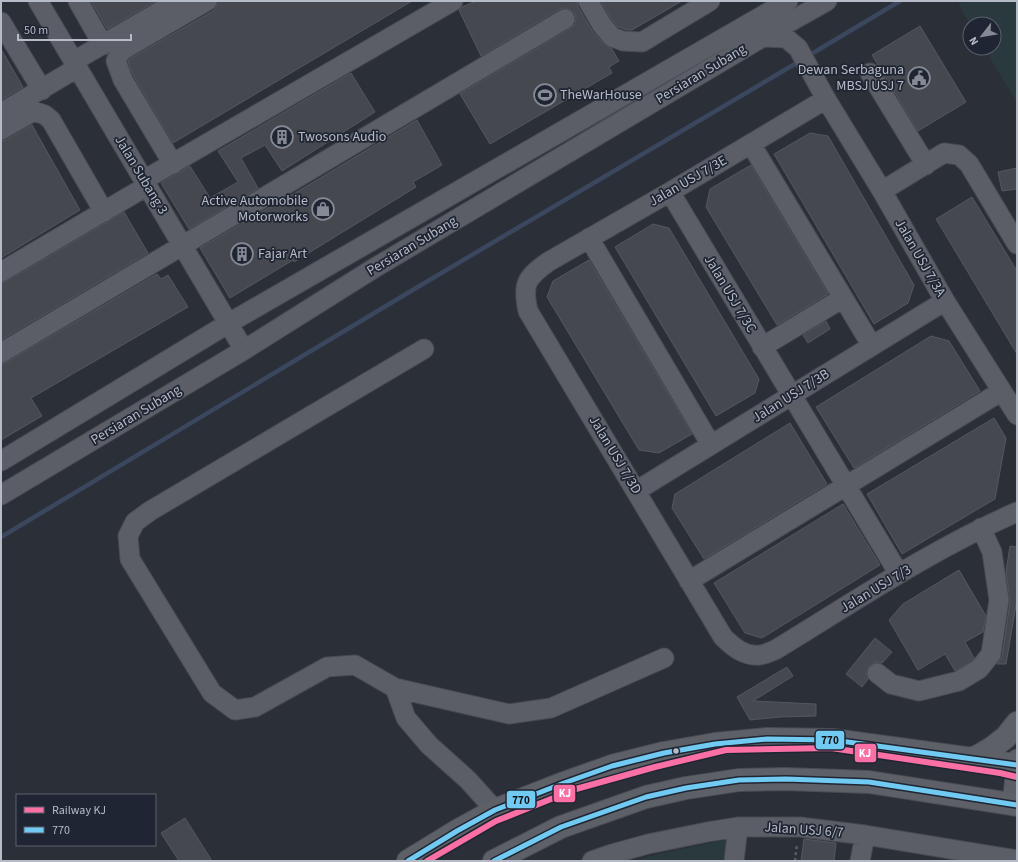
<svg xmlns="http://www.w3.org/2000/svg" width="1018" height="862" viewBox="0 0 1018 862" font-family="'Source Sans 3',sans-serif">
	<rect width="100%" height="100%" fill="#2b2f37"/>
	<path fill="#29393d" d="M964,1H1017V103L984,48H994V24H970L958,4Z
		M727,839L724,861H633L655,855Z"/>
	<g fill="none" stroke-linecap="round" stroke-linejoin="round">
		<path stroke="#3b475f" stroke-width="4.5" d="M808,56L900,1
			M1,537L411,291L800,61"/>
	</g>
	<path fill="#45494f" stroke="#53575f" d="M91,1H156L107,29Z
		M218,1H412L173,143L133,75L128,62L129,59L213,11L216,7Z
		M476,1H577L578,7L593,32L604,44L612,49L619,61L609,67L612,73L490,144L460,94L571,28L575,24L576,18L575,14L571,10L565,8L560,9L481,56L459,10L462,7Z
		M601,1H682L632,30H627L618,27L611,19Z
		M920,26L966,102L918,131L872,55Z
		M1,49L23,87L1,100Z
		M351,73L375,112L282,171L265,145L241,158L258,188L189,229L161,183L190,166L210,198L238,182L218,151Z
		M417,120L442,165L413,182L416,187L294,262L293,260L230,298L200,248L270,207V208Z
		M32,125L80,210L1,258V141L6,140Z
		M810,133L828,136L914,285L908,303L874,324L774,154Z
		M751,165L828,294L777,325L706,207L710,189Z
		M1017,168V189L1002,191L998,172Z
		M972,197L1017,271V354L936,219Z
		M124,212L148,253L1,340V283L7,281Z
		M653,224L669,228L759,379L755,393L716,416L615,247Z
		M589,260L692,434L659,453L639,450L547,297L553,281Z
		M157,274L161,279L168,275L188,307L31,398L42,416L1,440V364L7,362Z
		M826,321L830,329L808,343L803,335Z
		M931,336L949,341L980,391L854,468L816,407Z
		M994,418L1006,438L995,499L902,554L867,494Z
		M790,423L827,484L704,559L672,508L675,494Z
		M843,504L880,565L762,638L745,633L714,583Z
		M1010,546L1017,547V599L1006,664H997L1002,656L1010,602L1006,572Z
		M959,570L986,616L983,632L965,642L974,658L972,661L955,671L945,654L918,670L889,620L903,604Z
		M875,638L892,652L882,663L878,662L873,663L869,666L866,672L868,679L862,687L846,674Z
		M787,667L793,676L753,701L816,704V716L780,717L750,720L737,697Z
		M185,818L212,861H179L161,833Z
		M804,839L836,843L834,861H801Z"/>
	<g fill="none" stroke-linecap="round" stroke-linejoin="round">
		<g stroke="#474a51" stroke-width="21">
			<path id="minor" d="M38,1L244,350
				M78,1L103,45
				M588,1L602,25L612,37L623,41L642,42L710,1
				M1,22L42,90
				M763,37L786,38L798,48L826,99L882,191L945,301L1017,415
				M74,61L178,1
				M870,73L926,165
				M826,99L670,192L548,262C526,278 522,284 528,311L723,637C733,647 745,657 760,655C765,655 771,651 775,650C854,602 932,549 1017,512
				M1,113L77,68
				M1,130L34,111L45,115L51,120L104,212
				M751,144L872,346
				M173,164L123,80L116,61L121,51L207,1
				M144,180L453,1
				M882,191L944,153L959,155L969,164L1017,244
				M670,192L899,574
				M589,238L711,445
				M1,272L147,186
				M762,347L843,298
				M424,349L150,511L135,522L128,536L130,559L212,693L235,710L255,707L327,667L355,665L395,688L509,714L551,708L664,658
				M1,353L565,19
				M1,461L229,323L788,1
				M636,491L945,301
				M1,495L244,350L376,267L763,37L827,1
				M689,581L1002,391
				M877,673L891,684L919,691L959,681L979,669L991,654L999,600L992,552L981,528
				M395,688L406,718L429,745L468,780L495,810
				M1012,804L1017,759
				M592,861L612,854L648,844L707,832L738,827H800L865,835L1017,860
				M734,861L738,827
				M860,861L865,835"/>
		</g>
		<g stroke="#494c54" stroke-width="24">
			<path id="major" d="M973,759L992,748L1006,737L1017,723
				M408,861L457,831L495,810L564,783L612,766L664,753L715,744L767,739L833,740L1017,765
				M494,861L561,827L646,797L686,788L739,780L786,779L869,782L1017,805"/>
		</g>
		<path stroke="#595d63" stroke-width="2.5" stroke-dasharray="3 3" stroke-linecap="butt" d="M795,861L797,844"/>
		<use href="#minor" stroke="#5b5e66" stroke-width="19"/>
		<use href="#major" stroke="#5d6067" stroke-width="22"/>
		<g stroke="#1f2532" stroke-width="8">
			<path id="bus-1" d="M408,861L457,831L495,810L564,783L612,766L664,753L715,744L767,739L833,740L1017,765
				M494,861L561,827L646,797L686,788L739,780L786,779L869,782L1017,805"/>
		</g>
		<use href="#bus-1" stroke="#71caf2" stroke-width="5"/>
		<g stroke="#1f2532" stroke-width="9">
			<path id="rail-1" d="M427,861L496,821L576,789L655,767L726,750L831,748L1000,773L1017,777"/>
		</g>
		<use href="#rail-1" stroke="#fa6fa4" stroke-width="6"/>
	</g>
	<defs>
		<g id="civic-ring" transform="scale(1.15)"><circle r="9.5" fill="#1f2532" stroke="#858a95" stroke-width="1.5"/><path d="M-.6-6.5H3V-4.5H.6V-3L4-1V1h2V6H-6V1h2V-1L-.6-3ZM-1.2 2.5V6h2.4V2.5Z" fill="#858a95"/></g>
		<g id="stadium-ring" transform="scale(1.15)"><circle r="9.5" fill="#1f2532" stroke="#858a95" stroke-width="1.5"/><path d="M0-5a6.5 5 0 1 0 0 10a6.5 5 0 1 0 0-10ZM-3.5-1.8h7v3.6h-7Z" fill="#858a95"/></g>
		<g id="building-ring" transform="scale(1.15)"><circle r="9.5" fill="#1f2532" stroke="#858a95" stroke-width="1.5"/><path d="M-4-6H4V6H1V3H-1V6H-4ZM-2.5-4.3h1.7v1.8h-1.7ZM.8-4.3h1.7v1.8H.8ZM-2.5-1h1.7V.8h-1.7ZM.8-1h1.7V.8H.8Z" fill="#858a95"/></g>
		<g id="shop-ring" transform="scale(1.15)"><circle r="9.5" fill="#1f2532" stroke="#858a95" stroke-width="1.5"/><path d="M-5-2.5h2.3a2.7 3.5 0 0 1 5.4 0H5L5.5 6h-11ZM-1.5-2.5h3a1.5 2.3 0 0 0-3 0Z" fill="#858a95"/></g>
	</defs>
	<g fill-rule="evenodd">
		<use href="#civic-ring" x="919" y="78"/>
		<use href="#stadium-ring" x="545" y="95"/>
		<use href="#building-ring" x="282" y="137"/>
		<use href="#shop-ring" x="323" y="209"/>
		<use href="#building-ring" x="242" y="254"/>
	</g>
	<circle fill="#b6bbc8" stroke="#1f2532" stroke-width="1.5" cx="676" cy="751" r="3.5"/>
	<g text-anchor="middle" dominant-baseline="central" stroke-width="3.5" stroke-linejoin="round" paint-order="stroke">
		<g font-size="14" fill="#b6bbc8" stroke="#1f2532" text-anchor="start">
			<text x="904" y="70" text-anchor="end">Dewan Serbaguna<tspan x="904" dy="16">MBSJ USJ 7</tspan></text>
			<text x="560" y="95">TheWarHouse</text>
			<text x="298" y="137">Twosons Audio</text>
			<text x="308" y="201" text-anchor="end">Active Automobile<tspan x="308" dy="16">Motorworks</tspan></text>
			<text x="258" y="254">Fajar Art</text>
		</g>
		<g font-size="14" fill="#b6bbc8" stroke="#1f2532">
			<text transform="translate(701 74) rotate(-31)">Persiaran Subang</text>
			<text transform="translate(141 175) rotate(59)">Jalan Subang 3</text>
			<text transform="translate(688 181) rotate(-30)">Jalan USJ 7/3E</text>
			<text transform="translate(412 246) rotate(-31)">Persiaran Subang</text>
			<text transform="translate(920 258) rotate(60)">Jalan USJ 7/3A</text>
			<text transform="translate(730 294) rotate(59)">Jalan USJ 7/3C</text>
			<text transform="translate(791 396) rotate(-32)">Jalan USJ 7/3B</text>
			<text transform="translate(136 415) rotate(-31)">Persiaran Subang</text>
			<text transform="translate(615 455) rotate(59)">Jalan USJ 7/3D</text>
			<text transform="translate(876 589) rotate(-31)">Jalan USJ 7/3</text>
			<text transform="translate(804 830) rotate(4)">Jalan USJ 6/7</text>
		</g>
	</g>
	<g stroke="#1f2532" stroke-width="1.5">
		<rect x="815" y="730" width="30" height="20" rx="4" fill="#71caf2"/>
		<rect x="854" y="743" width="23" height="20" rx="4" fill="#fa6fa4"/>
		<rect x="553" y="784" width="23" height="19" rx="4" fill="#fa6fa4"/>
		<rect x="506" y="790" width="30" height="19" rx="4" fill="#71caf2"/>
	</g>
	<g font-size="11" text-anchor="middle" font-weight="bold" fill="#fff">
		<text x="865" y="757">KJ</text>
		<text x="565" y="797">KJ</text>
	</g>
	<g font-size="11" text-anchor="middle" font-weight="bold" fill="#111">
		<text x="830" y="744">770</text>
		<text x="521" y="804">770</text>
	</g>
	<rect width="1018" height="862" fill="none" stroke="#b6bbc8" stroke-width="4"/>
	<rect x="16" y="794" width="140" height="52" fill="#1f2532" stroke="#5b616e"/>
	<rect x="24" y="807" width="20" height="6" fill="#fa6fa4" stroke="#5b616e"/>
	<text x="52" y="814" font-size="12" fill="#b6bbc8">Railway KJ</text>
	<rect x="24" y="827" width="20" height="6" fill="#71caf2" stroke="#5b616e"/>
	<text x="52" y="834" font-size="12" fill="#b6bbc8">770</text>
	<g transform="translate(982 36) rotate(239)"><circle r="19" fill="#1f2532" stroke="#5b616e"/>
	<path d="M0-3L7 15L0 10L-7 15Z" fill="#858a95"/>
	<text y="-6" font-size="11" font-weight="bold" text-anchor="middle" fill="#b6bbc8">N</text>
	</g>
	<path d="M18 34v6h113v-6" fill="none" stroke="#b6bbc8" stroke-width="2"/>
	<text x="24" y="34" font-size="12" fill="#b6bbc8" stroke="#1f2532" stroke-width="3" paint-order="stroke">50 m</text>
</svg>
